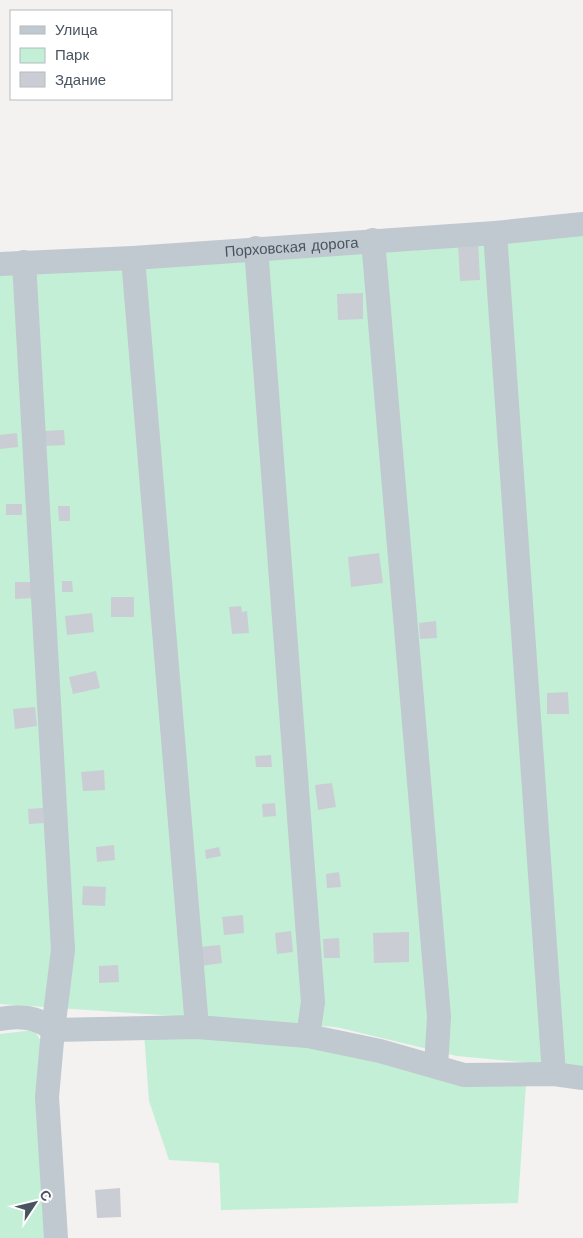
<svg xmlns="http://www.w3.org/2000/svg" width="583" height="1238" viewBox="0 0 583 1238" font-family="'Work Sans',sans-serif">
	<rect width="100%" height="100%" fill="#f4f1f1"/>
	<path fill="#c2efd5" d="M583,229V1068L457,1056L336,1027L0,1004V272Z
		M34,1030L44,1046L46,1238H0V1034Z
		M144,1033L339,1046L526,1084L518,1203L221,1210L219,1163L169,1160L149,1101Z"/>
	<path fill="#cbcdd4" d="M478,240L480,280L460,281L458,241Z
		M363,293V319L338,320L337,294Z
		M64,430L65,445L44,446L43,431Z
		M17,433L18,447L0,449V435Z
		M6,504H22V515H6Z
		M58,506H70V521H59Z
		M379,553L383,583L351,587L348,557Z
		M62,581H72L73,592H62Z
		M15,582H34L35,598L15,599Z
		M111,597H134V617H111Z
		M241,606L242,612L247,611L249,633L232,634L229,607Z
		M92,613L94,632L67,635L65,616Z
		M436,621L437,638L420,639L419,623Z
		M96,671L100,688L73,694L69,677Z
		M568,692L569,714H547V693Z
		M35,707L37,726L15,729L13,709Z
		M271,755L272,767H256L255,756Z
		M104,770L105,790L83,791L81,772Z
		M332,783L336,807L318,810L315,785Z
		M275,803L276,816L263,817L262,804Z
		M43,808L44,823L29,824L28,809Z
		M114,845L115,860L97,862L96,847Z
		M219,847L221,856L206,859L205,850Z
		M339,872L341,887L327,888L326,874Z
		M83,886L106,887L105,906L82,905Z
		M243,915L244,933L224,935L222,917Z
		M291,931L293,952L277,954L275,933Z
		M409,932V962L374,963L373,933Z
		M339,938L340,958H324L323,939Z
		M220,945L222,963L201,966L199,947Z
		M118,965L119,982L99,983V966Z
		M120,1188L121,1217L97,1218L95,1190Z"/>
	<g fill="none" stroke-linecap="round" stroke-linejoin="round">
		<g stroke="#c0c8d0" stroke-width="24">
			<path d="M495,233L554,1074"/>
			<path d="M373,240L439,1017L436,1066"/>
			<path d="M256,248L313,1002L308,1036"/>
			<path d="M133,258L197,1027"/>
			<path d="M24,262L63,950L53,1030L47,1097L56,1238"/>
			<path id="s1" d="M0,264L133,258L495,233L583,224"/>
			<path d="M0,1019C18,1015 39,1017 53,1030L197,1027L308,1036L380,1051L464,1075L554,1074L583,1078"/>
		</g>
	</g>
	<g text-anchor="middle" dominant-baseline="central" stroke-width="4" stroke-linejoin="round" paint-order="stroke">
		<g font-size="15" fill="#49545f" stroke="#fff">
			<text stroke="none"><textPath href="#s1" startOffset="292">Порховская дорога</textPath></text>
		</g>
	</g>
	<rect x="10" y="10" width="162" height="90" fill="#ffffff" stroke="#b6bbbf"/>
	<rect x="20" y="26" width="25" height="8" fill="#c0c8d0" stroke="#b6bbbf"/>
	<text x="55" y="35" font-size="15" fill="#49545f">Улица</text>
	<rect x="20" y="48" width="25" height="15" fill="#c2efd5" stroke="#b6bbbf"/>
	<text x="55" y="60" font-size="15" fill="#49545f">Парк</text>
	<rect x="20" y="72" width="25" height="15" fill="#cbcdd4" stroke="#b6bbbf"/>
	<text x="55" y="85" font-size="15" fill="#49545f">Здание</text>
	<g transform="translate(35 1203) rotate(55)" stroke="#ffffff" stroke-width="4" paint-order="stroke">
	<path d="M0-4L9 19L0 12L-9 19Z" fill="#49545f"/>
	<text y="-8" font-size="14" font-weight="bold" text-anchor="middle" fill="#49545f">С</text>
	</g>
</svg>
